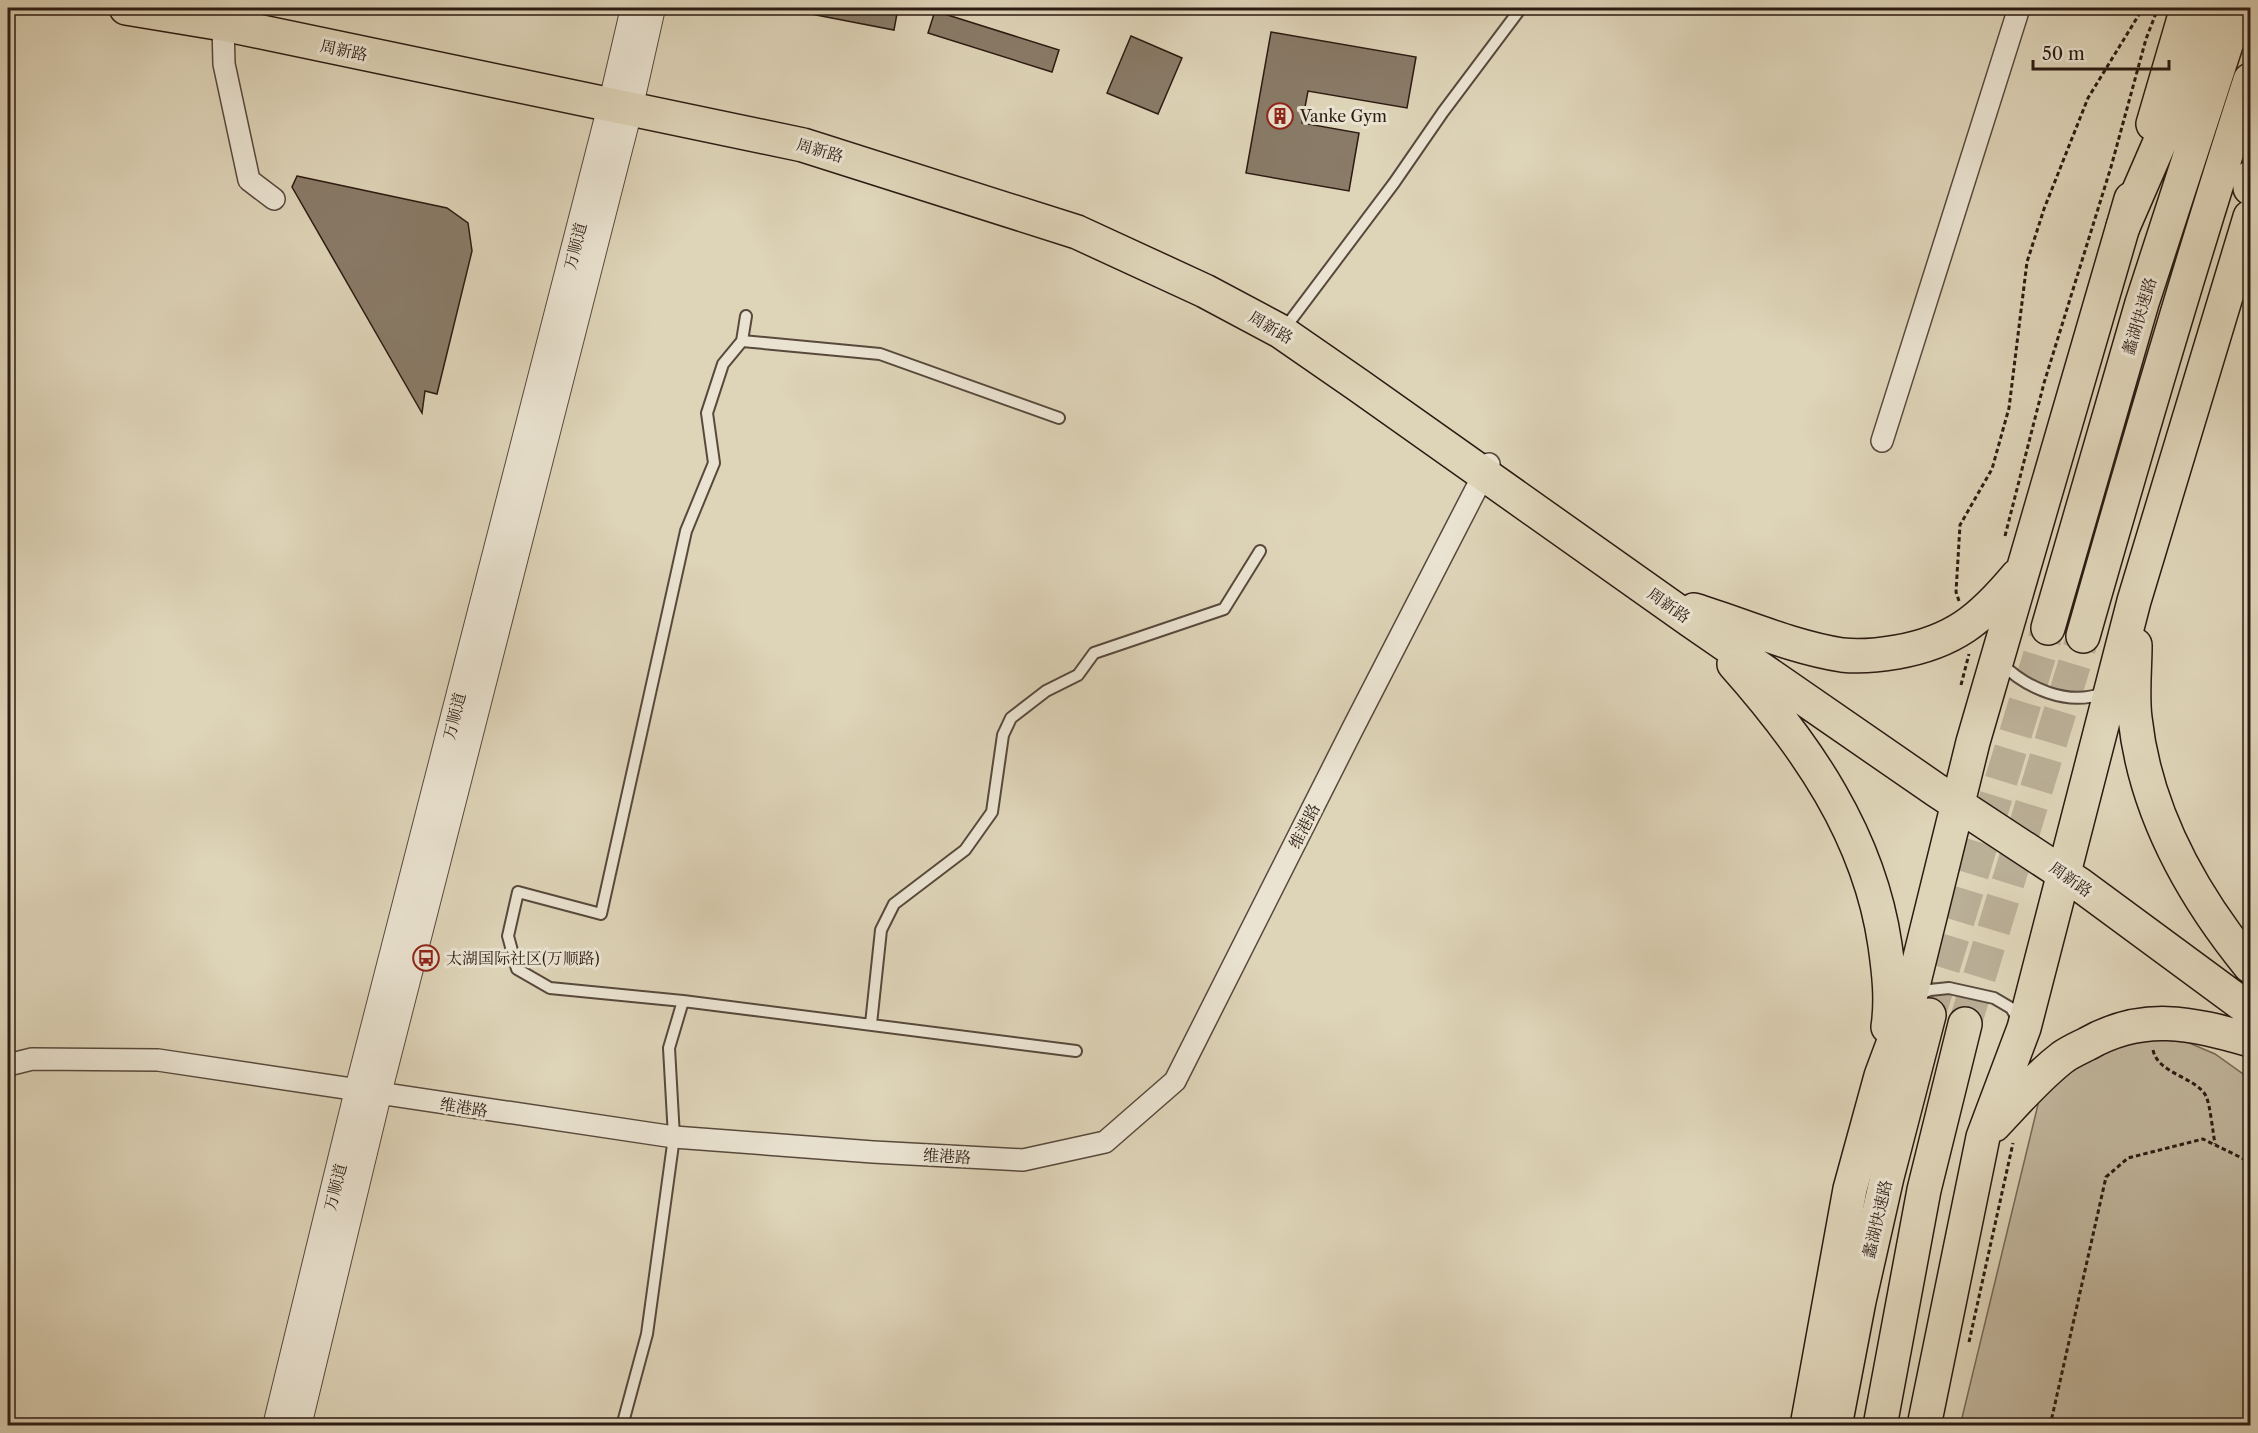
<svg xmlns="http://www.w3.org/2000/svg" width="2258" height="1433" viewBox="0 0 2258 1433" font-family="'Libre Caslon Text','Noto Serif SC',serif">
	<rect width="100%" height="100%" fill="#ded4b8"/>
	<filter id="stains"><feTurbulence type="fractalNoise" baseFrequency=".00333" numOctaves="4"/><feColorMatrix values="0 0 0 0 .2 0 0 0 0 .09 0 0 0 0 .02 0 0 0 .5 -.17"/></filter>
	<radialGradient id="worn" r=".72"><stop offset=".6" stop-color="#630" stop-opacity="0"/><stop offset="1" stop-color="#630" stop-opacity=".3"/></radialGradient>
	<path fill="#c0b59c" stroke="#766857" stroke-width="1.5" d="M2134,1037L2187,1042L2215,1054L2250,1079V1425L1960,1426L2042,1088L2088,1053Z"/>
	<path fill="#897b68" stroke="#2c1b12" stroke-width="1.5" d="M780,8H898L894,30Z
		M935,11L1059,50L1052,72L928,33Z
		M1271,32L1416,57L1407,108L1308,91L1302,123L1359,133L1349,191L1246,173Z
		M1131,36L1182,58L1158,114L1107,93Z
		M297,176L447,208L468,223L472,251L437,394L425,391L422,413L292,187Z"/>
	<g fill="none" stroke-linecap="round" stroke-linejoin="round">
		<path stroke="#baaf97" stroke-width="33" stroke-dasharray="33 16" stroke-linecap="butt" d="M1929,1015L2048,628
			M1965,1024L2083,636"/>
		<g stroke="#58493c" stroke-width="14">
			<path id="service" d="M1288,324L1394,183L1443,112L1521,8
				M742,341L880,354L1059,418
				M2001,663C2026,688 2068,707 2103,693
				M1917,995L1930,990L1949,988L1994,998L2011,1008L2019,1021
				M683,1001L1076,1051
				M871,1024L881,930L894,904L965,850L992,812L1003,735L1011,718L1046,691L1078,675L1094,653L1224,609L1260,551
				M622,1426L647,1334L674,1137L669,1048L683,1001L550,988L517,969L508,936L518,892L601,914L686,531L714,463L707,413L723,364L742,341L746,316"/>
		</g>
		<g stroke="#58493c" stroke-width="24">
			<path id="minor" d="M223,24L224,64L249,180L274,199
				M1882,441L2019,8
				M8,1065L32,1059L158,1060L674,1137L873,1152L1023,1160L1105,1142L1175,1081L1353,728L1489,464"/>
		</g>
		<g stroke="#58493c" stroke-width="28">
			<path id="tertiary" d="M276,1426L360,1082L613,98L634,8
				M298,1426L380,1086L629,110L652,8"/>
		</g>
		<g stroke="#2c1b12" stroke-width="36">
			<path id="primary" d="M126,8L223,24L803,145L1077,232L1205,291L1280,331L1358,385L1690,620L1936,790L2079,884L2250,1010
				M2153,124L2187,8
				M1694,610C1743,625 1791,647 1842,655C1859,657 1880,655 1897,652C1954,642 1981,619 2017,576
				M2135,645C2135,669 2132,694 2135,718C2145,811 2192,895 2250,966
				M1734,664C1806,745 1869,835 1885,945C1889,973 1892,1000 1888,1027
				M1994,1125C2016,1102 2038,1076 2063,1057C2070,1052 2079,1048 2087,1044C2143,1012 2191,1023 2250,1040
				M1807,1426L1850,1189L1881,1076L1910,998L1973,742L2131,199
				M1924,1426L1983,1137L2024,1028L2134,601L2250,217"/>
		</g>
		<g stroke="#2c1b12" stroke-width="36">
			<path id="trunk" d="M2250,178V188
				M2123,227L2163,135L2211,8
				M2048,628L2142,303L2238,8
				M2083,636C2136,450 2190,264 2250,80
				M1835,1426L1859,1301L1887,1177L1929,1015
				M1880,1426L1924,1190L1965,1024"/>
		</g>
		<path stroke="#2c1b12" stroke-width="3" stroke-dasharray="4.5 3" stroke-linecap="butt" d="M2005,536L2044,383L2111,167L2146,39L2158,8
			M1959,601L1956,592L1960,525L1992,469L2009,408L2027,262L2044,209L2088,98L2143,8
			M1961,685L1969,654
			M2153,1050C2158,1074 2196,1077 2206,1096C2210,1104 2213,1133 2215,1144
			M1969,1342L2013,1143
			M2050,1426L2106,1177L2128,1158L2203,1139L2250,1162"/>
		<use href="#service" stroke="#eae3d1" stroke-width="10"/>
		<use href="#minor" stroke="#eae3d1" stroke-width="21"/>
		<use href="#tertiary" stroke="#eae3d1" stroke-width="26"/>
		<use href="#primary" stroke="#ded4b8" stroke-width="33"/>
		<use href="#trunk" stroke="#ded4b8" stroke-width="33"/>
	</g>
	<defs>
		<g id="building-ring" transform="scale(1.35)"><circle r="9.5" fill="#eae3d1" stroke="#8f2418" stroke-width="1.5"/><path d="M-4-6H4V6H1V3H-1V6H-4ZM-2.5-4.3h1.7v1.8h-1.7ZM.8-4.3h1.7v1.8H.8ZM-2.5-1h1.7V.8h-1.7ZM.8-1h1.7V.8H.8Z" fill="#8f2418"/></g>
		<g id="bus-ring" transform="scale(1.35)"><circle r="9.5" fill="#eae3d1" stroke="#8f2418" stroke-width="1.5"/><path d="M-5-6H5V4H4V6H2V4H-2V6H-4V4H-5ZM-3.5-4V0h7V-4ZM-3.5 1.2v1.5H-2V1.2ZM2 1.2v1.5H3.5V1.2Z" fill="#8f2418"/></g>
	</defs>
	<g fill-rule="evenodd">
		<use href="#building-ring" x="1280" y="116"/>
		<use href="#bus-ring" x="426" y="958"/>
	</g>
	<g text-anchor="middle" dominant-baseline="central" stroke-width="6" stroke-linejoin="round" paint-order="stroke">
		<g font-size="16" fill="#2c1b12" stroke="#eae3d1">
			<text transform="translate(344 50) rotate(12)">周新路</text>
			<text transform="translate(820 150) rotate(16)">周新路</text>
			<text transform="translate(575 246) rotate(-76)">万顺道</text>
			<text transform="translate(2139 316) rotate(-73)">蠡湖快速路</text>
			<text transform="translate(1271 327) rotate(30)">周新路</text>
			<text transform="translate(1669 605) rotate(35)">周新路</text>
			<text transform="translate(454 716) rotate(-76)">万顺道</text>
			<text transform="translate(1304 826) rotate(-63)">维港路</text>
			<text transform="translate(2071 879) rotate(35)">周新路</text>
			<text transform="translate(464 1107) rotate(9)">维港路</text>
			<text transform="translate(947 1156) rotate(3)">维港路</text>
			<text transform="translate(335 1187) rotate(-76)">万顺道</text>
			<text transform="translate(1877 1219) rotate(-77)">蠡湖快速路</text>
		</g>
		<g font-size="16" fill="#2c1b12" stroke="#eae3d1" text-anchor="start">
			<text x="1300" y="116">Vanke Gym</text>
			<text x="446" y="958">太湖国际社区(万顺路)</text>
		</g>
	</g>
	<rect width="2258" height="1433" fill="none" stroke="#ded4b8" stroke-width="30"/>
	<rect x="9" y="9" width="2240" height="1415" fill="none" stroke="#2c1b12" stroke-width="3"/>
	<rect x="15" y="15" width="2228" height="1403" fill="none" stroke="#2c1b12" stroke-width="1.5"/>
	<path d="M2033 60v9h136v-9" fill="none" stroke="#2c1b12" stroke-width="3"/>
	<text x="2042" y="60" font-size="18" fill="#2c1b12" stroke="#eae3d1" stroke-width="4.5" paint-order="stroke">50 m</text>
	<rect width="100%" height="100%" filter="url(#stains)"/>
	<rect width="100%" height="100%" fill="url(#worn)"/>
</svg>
